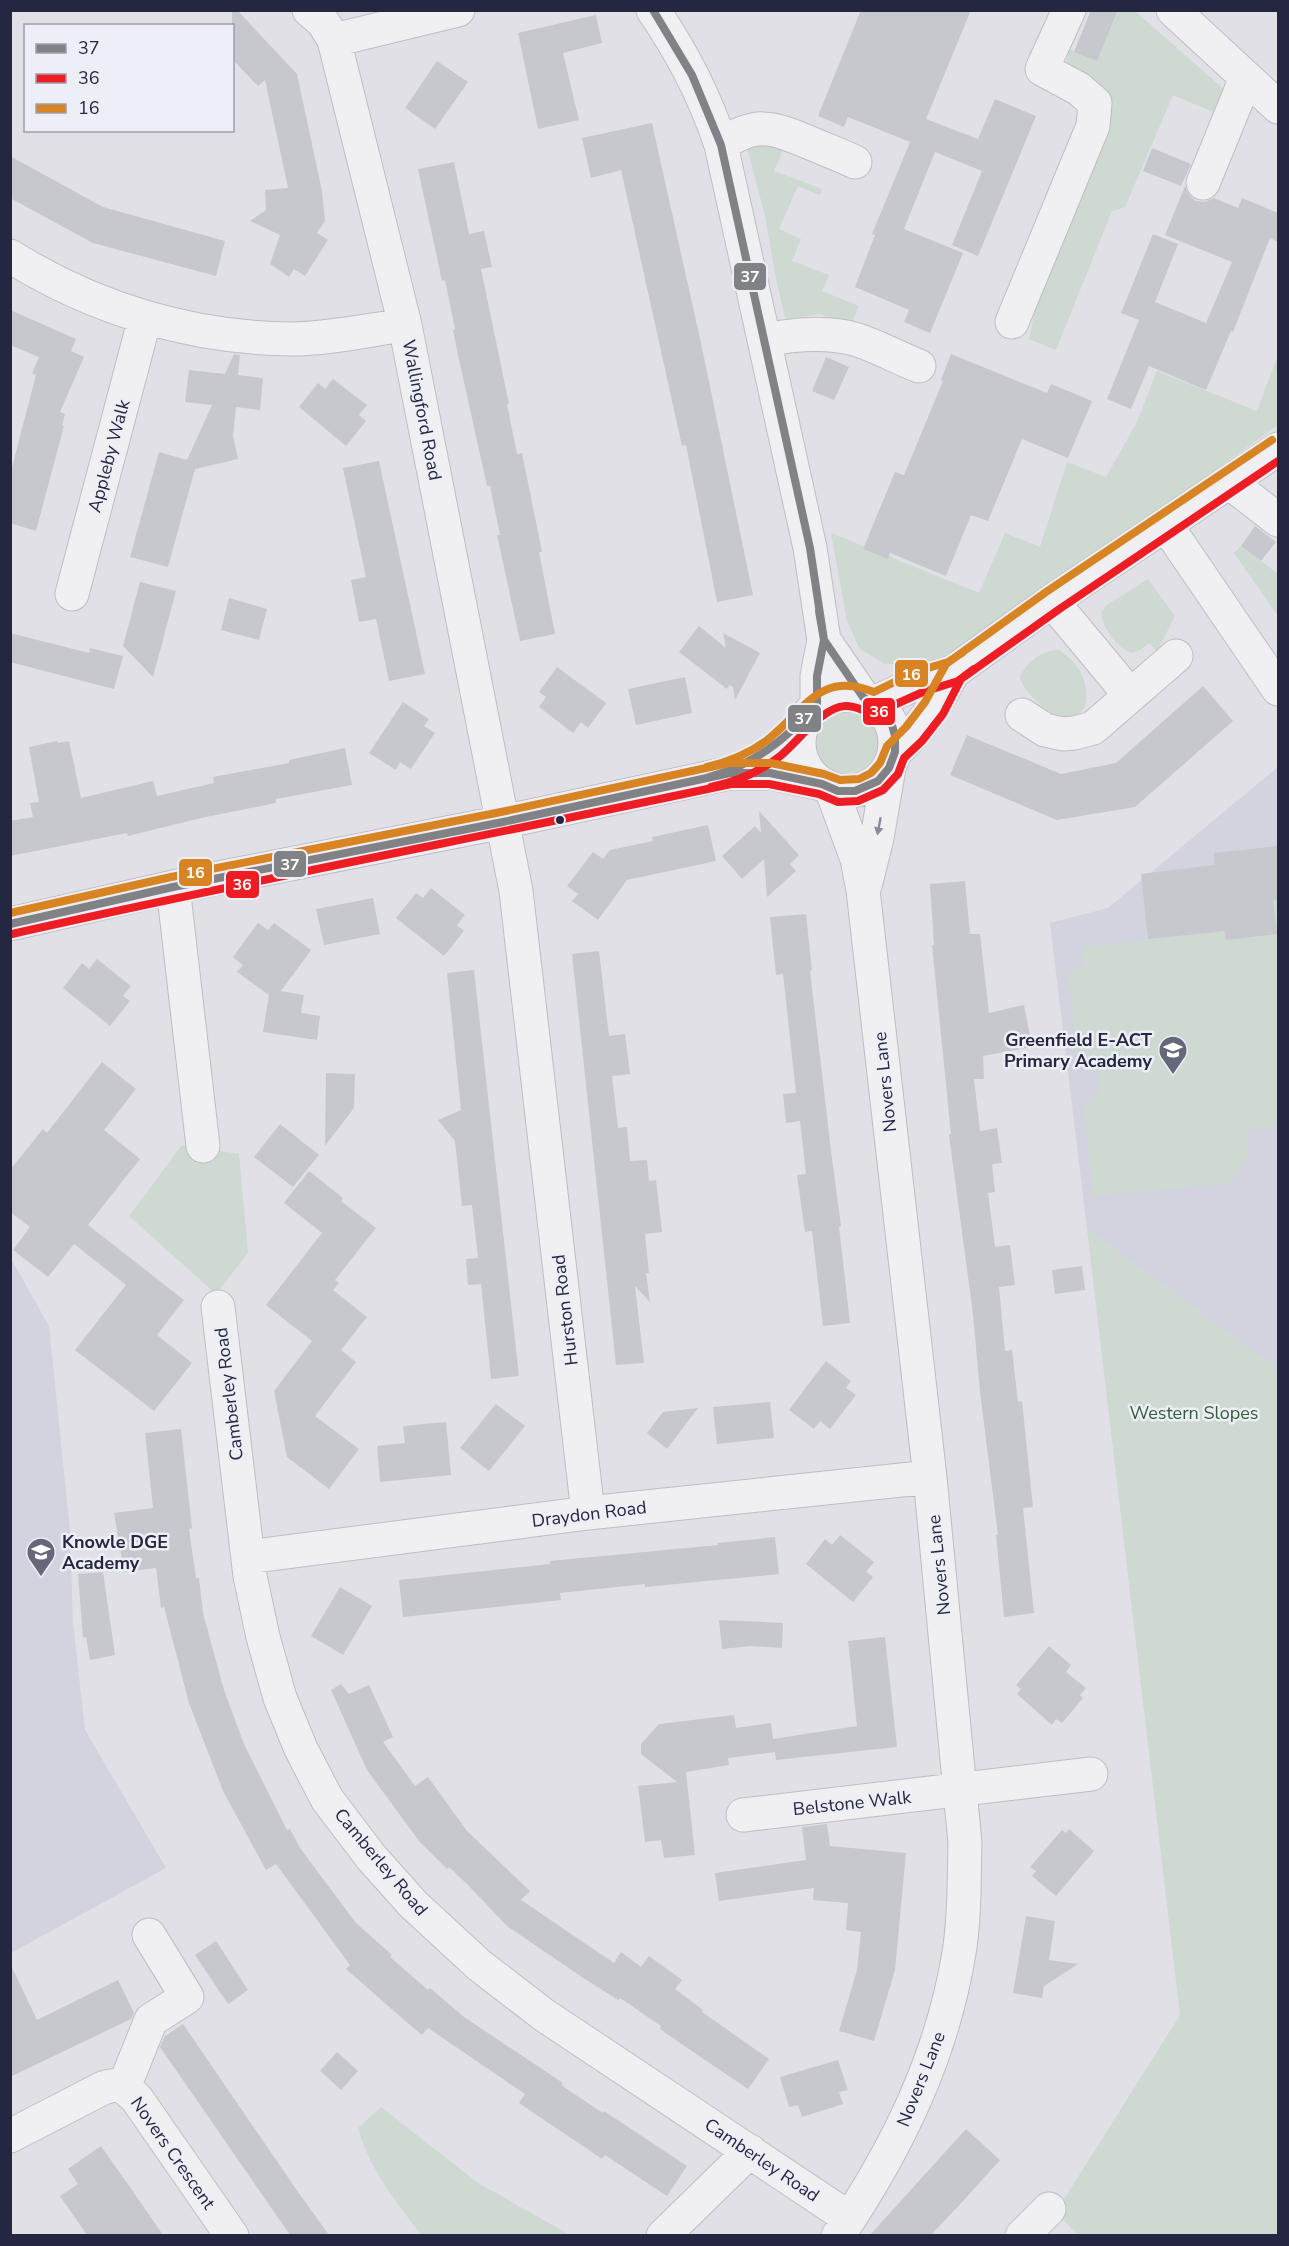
<svg xmlns="http://www.w3.org/2000/svg" width="1289" height="2246" viewBox="0 0 1289 2246" font-family="'Nunito Sans',sans-serif">
	<rect width="100%" height="100%" fill="#e0e0e6"/>
	<path fill="#d3d3df" d="M1278,767V1370L1087,1229L1050,923L1108,908Z
		M10,1257L49,1326L70,1531L73,1623L85,1730L166,1868L11,1953Z"/>
	<path fill="#cdd9d1" d="M1118,11H1135L1227,92L1220,115L1173,95L1125,207L1112,211L1056,350L1029,339L1039,291L1095,143L1066,66L1069,49L1097,61Z
		M763,143L785,145L774,171L822,189L820,195L798,186L779,229L801,239L792,261L829,275L822,291L859,306L850,327L820,314L789,319L785,317L776,279L765,216L747,147Z
		M1278,355V425L957,655L917,664H885L860,649L847,621L831,533L979,593L1005,533L1040,547L1067,462L1106,477L1137,422L1157,371L1257,411Z
		M1241,546L1278,574V616L1234,553Z
		M1148,579L1175,616L1157,651L1149,643L1140,650L1132,653C1117,648 1103,629 1101,613L1107,605Z
		M1058,650C1103,674 1092,745 1043,707C1033,698 1024,690 1020,678C1024,664 1043,649 1058,650Z
		M814 741a32 32 0 1 1 64 0a32 32 0 1 1-64 0Z
		M1273,900H1278V1126L1247,1129L1249,1157L1227,1184L1093,1196L1084,1110L1086,1104L1100,1094L1098,1072L1089,1071L1077,1059L1068,973L1070,970L1084,968L1082,947L1225,931L1226,940L1277,934Z
		M182,1145L239,1154L248,1253L216,1294L129,1216Z
		M1087,1229L1278,1370V2235H1078L1056,2212L1180,2015Z
		M381,2107L478,2183L570,2235H421C396,2201 369,2169 358,2128Z"/>
	<path fill="#c7c7ce" d="M232,10H237L297,74L322,191L325,221L317,233L328,240L305,276L294,269L289,277L270,264L280,235L250,221L266,210L265,190L288,188L265,80L258,86L232,59Z
		M861,10H971L926,119L978,139L995,99L1036,116L978,256L952,245L982,171L935,152L904,229L963,253L930,333L904,322L909,310L855,287L875,235L872,234L910,142L848,117L844,127L818,116Z
		M1091,10H1118L1097,61L1074,52Z
		M596,15L602,43L563,53L579,120L538,129L518,33Z
		M437,61L468,82L435,129L405,108Z
		M652,123L701,343L753,595L717,602L686,445L682,446L621,170L591,178L582,138Z
		M1152,148L1191,164L1181,186L1143,171Z
		M10,156L103,207L225,241L216,276L93,243L10,198Z
		M454,162L469,234L484,231L492,267L481,269L509,404H507L517,454L522,453L537,527L542,552H539L555,634L520,641L497,535H500L490,486H487L458,355L453,330L455,329L445,280L442,281L418,169Z
		M1185,186L1189,195L1196,201L1205,202L1214,198L1238,208L1242,198L1278,213V242L1270,238L1233,332L1231,331L1206,390L1149,366L1131,409L1107,399L1139,320L1121,313L1153,234L1178,244L1155,302L1206,323L1232,262L1165,235Z
		M10,310L76,339L71,351L84,357L60,412L65,414L62,426H64L36,531L10,523V475L36,375L32,373L39,357L10,345Z
		M234,354L240,355L238,375L263,378L260,410L236,407L233,436L238,459L195,469L168,567L130,557L159,452L187,460L212,405L185,402L189,370L225,374Z
		M951,354L1047,393L1051,384L1092,401L1068,458L1022,439L988,521L971,515L946,576L890,553L888,559L863,549L895,472L904,475L943,381L941,380Z
		M826,357L849,367L834,400L812,391Z
		M333,379L367,405L359,415L366,421L346,446L299,407L318,383L325,389Z
		M379,461L425,674L389,681L376,619L359,622L351,580L366,577L343,468Z
		M1255,526L1276,542L1261,561L1241,546Z
		M140,582L176,591L153,677L123,646Z
		M229,598L267,609L259,640L221,630Z
		M699,626L726,648L723,633L760,653L735,700L733,687L729,685L727,689L679,652Z
		M10,633L89,653L90,648L123,656L114,689L10,662Z
		M557,667L606,703L588,728L581,722L573,733L539,707L546,697L539,692Z
		M685,677L692,713L636,725L628,689Z
		M1203,686L1233,721L1135,807L1057,820L950,775L967,735L1061,774L1116,763Z
		M403,702L429,719L424,726L435,733L411,769L400,762L396,770L369,753Z
		M57,741L58,743L69,741L81,798L153,781L157,796L214,783L213,777L289,763V760L345,748L352,785L276,799V803L201,818L128,836L127,833L10,856V821L33,817L30,803L39,802L29,747Z
		M759,811L799,855L790,864L796,871L767,897L764,859L742,879L722,856L755,826L761,833Z
		M708,825L716,861L627,880L598,920L572,901L578,894L567,886L593,852L603,859L610,850L653,841L652,837Z
		M1278,846V900H1273L1277,934L1226,940L1225,931L1148,939L1141,874L1215,865L1214,853Z
		M965,881L970,934H980L989,1013L1024,1005L1032,1047L983,1056L984,1079H974L980,1131L997,1128L1002,1163L992,1164L995,1192L988,1193L995,1247L1010,1245L1015,1285L999,1287L1005,1351L1012,1350L1018,1402L1022,1401L1033,1507L1023,1508L1034,1613L1004,1617L996,1535H998L980,1392L973,1314L949,1135L951,1134L932,945H934L930,884Z
		M431,888L465,915L457,925L464,931L444,956L396,918L416,893L423,898Z
		M373,898L380,934L324,945L316,909Z
		M806,914L812,970L810,971L831,1151L841,1226L839,1227L850,1323L823,1326L812,1231L805,1232L797,1175L806,1174L800,1121L786,1123L783,1094L796,1093L783,974L776,975L770,917Z
		M258,923L268,930L274,923L311,950L281,991L304,995L301,1013L320,1016L317,1040L263,1032L269,995L237,972L243,965L233,957Z
		M599,951L609,1036L625,1034L630,1074L612,1076L618,1128L627,1127L630,1161L647,1160L649,1181L656,1180L662,1232L645,1234L649,1273H646L650,1302L635,1286L644,1363L616,1365L572,954Z
		M97,959L131,986L123,996L130,1001L110,1026L63,988L82,963L89,969Z
		M474,970L519,1376L491,1379L481,1284L468,1285L466,1259L478,1258L472,1205L462,1206L455,1141L438,1120L461,1110L447,973Z
		M102,1062L136,1089L104,1130L140,1159L88,1225L184,1300L157,1335L192,1363L154,1411L75,1350L126,1285L74,1244L48,1277L13,1250L30,1227L10,1212V1170L43,1129L47,1133Z
		M326,1073L355,1074L354,1108L325,1146Z
		M280,1124L319,1155L293,1187L254,1157Z
		M309,1171L343,1198L341,1201L376,1228L335,1280L339,1283L333,1290L367,1317L341,1350L356,1362L315,1416L359,1449L329,1489L287,1457L274,1391L312,1341L266,1305L322,1233L284,1203Z
		M1082,1266L1085,1290L1055,1294L1052,1270Z
		M826,1361L851,1381L846,1388L856,1395L830,1429L820,1421L814,1429L789,1410Z
		M770,1402L774,1438L717,1444L713,1407Z
		M496,1404L525,1426L489,1471L460,1448Z
		M698,1408L667,1449L647,1433L663,1412Z
		M446,1422L451,1475L380,1482L377,1446L405,1443L403,1426Z
		M181,1429L192,1528L189,1529L196,1578H199L203,1613L213,1650L224,1690L244,1744L287,1830L290,1829L300,1848L356,1923L392,1955L390,1957L428,1990L430,1988L464,2017L563,2083L561,2085L603,2113L604,2111L687,2166L667,2196L605,2155L602,2159L519,2103L525,2094L428,2028L422,2035L403,2019L346,1969L350,1965L276,1864L266,1870L223,1791L189,1703L164,1607L161,1608L156,1568L124,1572L114,1513L153,1508L145,1433Z
		M840,1535L874,1562L866,1572L873,1577L853,1602L806,1564L825,1539L832,1545Z
		M775,1537L779,1574L645,1587V1584L560,1593L561,1600L403,1617L399,1580L550,1564V1561L718,1545V1543Z
		M103,1572L115,1655L90,1660L86,1637L83,1638L78,1574Z
		M340,1587L372,1606L343,1655L311,1636Z
		M719,1620L783,1623L782,1648L751,1646L722,1649Z
		M885,1637L897,1747L776,1760L775,1752L728,1758L729,1765L686,1772L695,1855L664,1858L661,1840L645,1842L638,1786L677,1782L641,1754V1744L659,1724L734,1715L736,1728L771,1723L773,1739L857,1726L848,1641Z
		M1049,1646L1071,1665L1066,1672L1086,1688L1080,1695L1083,1698L1062,1723L1056,1719L1052,1725L1017,1694L1021,1689L1016,1685Z
		M341,1684L349,1694L369,1685L393,1737L383,1742L415,1786L428,1777L467,1831L530,1891L521,1900L614,1963L621,1952L641,1967L649,1956L682,1980L675,1989L703,2010L702,2012L769,2059L748,2089L680,2043L660,2029L661,2026L620,1998L618,2000L582,1977L507,1926L467,1884L449,1867L447,1869L419,1841L367,1770L331,1690Z
		M827,1824L830,1846L906,1853L895,1970L874,2041L839,2031L857,1970L861,1932L846,1930L848,1903L813,1900L814,1888L719,1901L715,1873L806,1860L802,1827Z
		M1069,1829L1094,1851L1056,1896L1032,1876L1036,1871L1030,1867L1062,1830L1066,1833Z
		M1026,1916L1055,1921L1049,1960L1078,1964L1044,1986L1042,1998L1013,1993Z
		M216,1941L248,1990L228,2004L195,1955Z
		M10,1963L37,2020L118,1980L134,2013L131,2019L10,2077Z
		M183,2024L298,2192L329,2235H290L160,2047L165,2036Z
		M337,2052L358,2071L341,2090L320,2071Z
		M838,2060L848,2090L839,2092L843,2104L802,2117L798,2105L789,2107L780,2077Z
		M966,2129L1000,2160L964,2200L931,2235H870Z
		M101,2146L134,2193L163,2235H87L60,2196L78,2184L68,2169Z"/>
	<g fill="none" stroke-linecap="round" stroke-linejoin="round">
		<g stroke="#bdbdc4" stroke-width="35">
			<path id="minor" d="M309,10L323,22L334,40L405,325L516,891L588,1513
				M653,10C682,52 705,97 721,145L810,548L824,640L817,676V705
				M1173,10L1278,107
				M334,40L458,10
				M721,145C756,121 771,127 808,142C824,149 840,155 855,162
				M1203,183L1246,78
				M10,256C94,309 192,338 291,339C329,339 367,330 405,325
				M1012,322L1093,126L1095,103L1079,89L1042,69L1069,10
				M764,340C795,334 827,331 858,340C878,347 899,358 919,366
				M1229,482L1278,520
				M1166,525L1278,689
				M72,594L145,318
				M1052,601L1130,695
				M824,640L863,697
				M799 743a48 48 0 1 1 96 0a48 48 0 1 1-96 0Z
				M874,703L919,682L953,672L1052,601L1278,449
				M1022,715L1045,730L1063,734L1075,733L1093,728L1176,656
				M895,752C921,729 937,703 953,672
				M831,788L857,859L863,890L930,1477L965,1843C964,1880 965,1917 959,1953C942,2057 897,2149 838,2236
				M865,886L877,838L889,768
				M173,887L203,1146
				M10,924L173,887L503,822L730,773H770L822,784
				M218,1307L250,1576L263,1637L280,1698L301,1749L327,1799L371,1857L413,1904L479,1965L544,2015L849,2218
				M248,1557L588,1513L930,1477
				M743,1815L1091,1774
				M124,2087L151,2020L187,1997L149,1935
				M10,2136L103,2088C121,2082 124,2087 137,2099L232,2236
				M663,2236L750,2151
				M1022,2236L1049,2209"/>
		</g>
		<use href="#minor" stroke="#f0f0f3" stroke-width="33"/>
		<g stroke="#edeef6" stroke-width="12">
			<path id="bus-1" d="M709,777C754,765 786,739 817,705V676L824,640L819,611
				M10,924L173,887L503,822L730,773H770L822,784L838,791H855L878,781L889,768L895,752V736L892,725L884,712L863,697L824,640L810,548L721,145L692,75L653,10"/>
		</g>
		<g stroke="#edeef6" stroke-width="12">
			<path id="bus-2" d="M711,787C736,782 759,772 779,757C797,743 822,707 845,706C856,705 865,713 876,713L923,692L958,681L974,669
				M12,934C251,880 492,835 731,784H769L819,794L838,802L858,801L883,790L898,774L904,758L922,741L943,714L961,679L1058,610L1278,461"/>
		</g>
		<g stroke="#edeef6" stroke-width="12">
			<path id="bus-3" d="M707,767C728,762 748,754 766,741C803,713 819,669 874,692L915,672L948,662L962,653
				M10,913L171,877L501,812L729,763H771L824,774L840,780L859,779L871,773L880,763L887,746L906,727L925,702L946,664L1046,592L1272,440"/>
		</g>
		<use href="#bus-1" stroke="#808285" stroke-width="8"/>
		<use href="#bus-2" stroke="#ee1d23" stroke-width="8"/>
		<use href="#bus-3" stroke="#d88423" stroke-width="8"/>
	</g>
	<defs><path id="oneway-solid" d="M-6-.8H1V-3.2L6.5 0L1 3.2V.8H-6Z" transform="scale(1.5)"/></defs>
	<use fill="#8a8b9a" href="#oneway-solid" transform="translate(879 826) rotate(101)"/>
	<defs>
		<g id="school-pin" transform="scale(1.5)"><path d="M0 17L-7.5 6A9.5 9.5 0 1 1 7.5 6Z" fill="#66677b" stroke="#edeef6"/><path d="M0-5L7-2L0 1L-7-2ZM-4 1L0 2.5L4 1V4Q0 6-4 4Z" fill="#fff"/></g>
	</defs>
	<g fill-rule="evenodd">
		<use href="#school-pin" x="1173" y="1050"/>
		<use href="#school-pin" x="41" y="1552"/>
	</g>
	<circle fill="#252641" stroke="#edeef6" stroke-width="2" cx="560" cy="820" r="5"/>
	<g text-anchor="middle" dominant-baseline="central" stroke-width="5" stroke-linejoin="round" paint-order="stroke">
		<g font-size="18" fill="#252641" stroke="#edeef6">
			<text transform="translate(422 410) rotate(79)">Wallingford Road</text>
			<text transform="translate(109 456) rotate(-75)">Appleby Walk</text>
			<text transform="translate(885 1082) rotate(-96)">Novers Lane</text>
			<text transform="translate(565 1310) rotate(-97)">Hurston Road</text>
			<text transform="translate(229 1394) rotate(-97)">Camberley Road</text>
			<text transform="translate(589 1514) rotate(-7)">Draydon Road</text>
			<text transform="translate(939 1565) rotate(-96)">Novers Lane</text>
			<text transform="translate(852 1803) rotate(-6)">Belstone Walk</text>
			<text transform="translate(381 1862) rotate(50)">Camberley Road</text>
			<text transform="translate(921 2079) rotate(-68)">Novers Lane</text>
			<text transform="translate(173 2153) rotate(55)">Novers Crescent</text>
			<text transform="translate(762 2160) rotate(34)">Camberley Road</text>
		</g>
		<g font-size="18" font-weight="bold" fill="#252641" stroke="#edeef6" text-anchor="end">
			<text x="1152" y="1040">Greenfield E-ACT<tspan x="1152" dy="21">Primary Academy</tspan></text>
			<text x="62" y="1542" text-anchor="start">Knowle DGE<tspan x="62" dy="21">Academy</tspan></text>
		</g>
		<g font-size="18" fill="#315e38" stroke="#edeef6">
			<text x="1194" y="1413">Western Slopes</text>
		</g>
	</g>
	<g stroke="#edeef6" stroke-width="2">
		<rect x="733" y="262" width="34" height="29" rx="6" fill="#808285"/>
		<rect x="894" y="659" width="35" height="29" rx="6" fill="#d88423"/>
		<rect x="862" y="697" width="34" height="29" rx="6" fill="#ee1d23"/>
		<rect x="787" y="704" width="35" height="29" rx="6" fill="#808285"/>
		<rect x="273" y="850" width="34" height="28" rx="6" fill="#808285"/>
		<rect x="178" y="858" width="35" height="29" rx="6" fill="#d88423"/>
		<rect x="225" y="870" width="35" height="29" rx="6" fill="#ee1d23"/>
	</g>
	<g font-size="16" text-anchor="middle" font-weight="bold" fill="#fff">
		<text x="750" y="282">37</text>
		<text x="911" y="680">16</text>
		<text x="879" y="717">36</text>
		<text x="804" y="724">37</text>
		<text x="290" y="870">37</text>
		<text x="195" y="878">16</text>
		<text x="242" y="890">36</text>
	</g>
	<rect width="1289" height="2246" fill="none" stroke="#252641" stroke-width="24"/>
	<rect x="24" y="24" width="210" height="108" fill="#edeef6" stroke="#9d9eae" stroke-width="1.5"/>
	<rect x="36" y="44" width="30" height="9" fill="#808285" stroke="#9d9eae" stroke-width="1.5"/>
	<text x="78" y="54" font-size="18" fill="#252641">37</text>
	<rect x="36" y="74" width="30" height="9" fill="#ee1d23" stroke="#9d9eae" stroke-width="1.5"/>
	<text x="78" y="84" font-size="18" fill="#252641">36</text>
	<rect x="36" y="104" width="30" height="9" fill="#d88423" stroke="#9d9eae" stroke-width="1.5"/>
	<text x="78" y="114" font-size="18" fill="#252641">16</text>
</svg>
